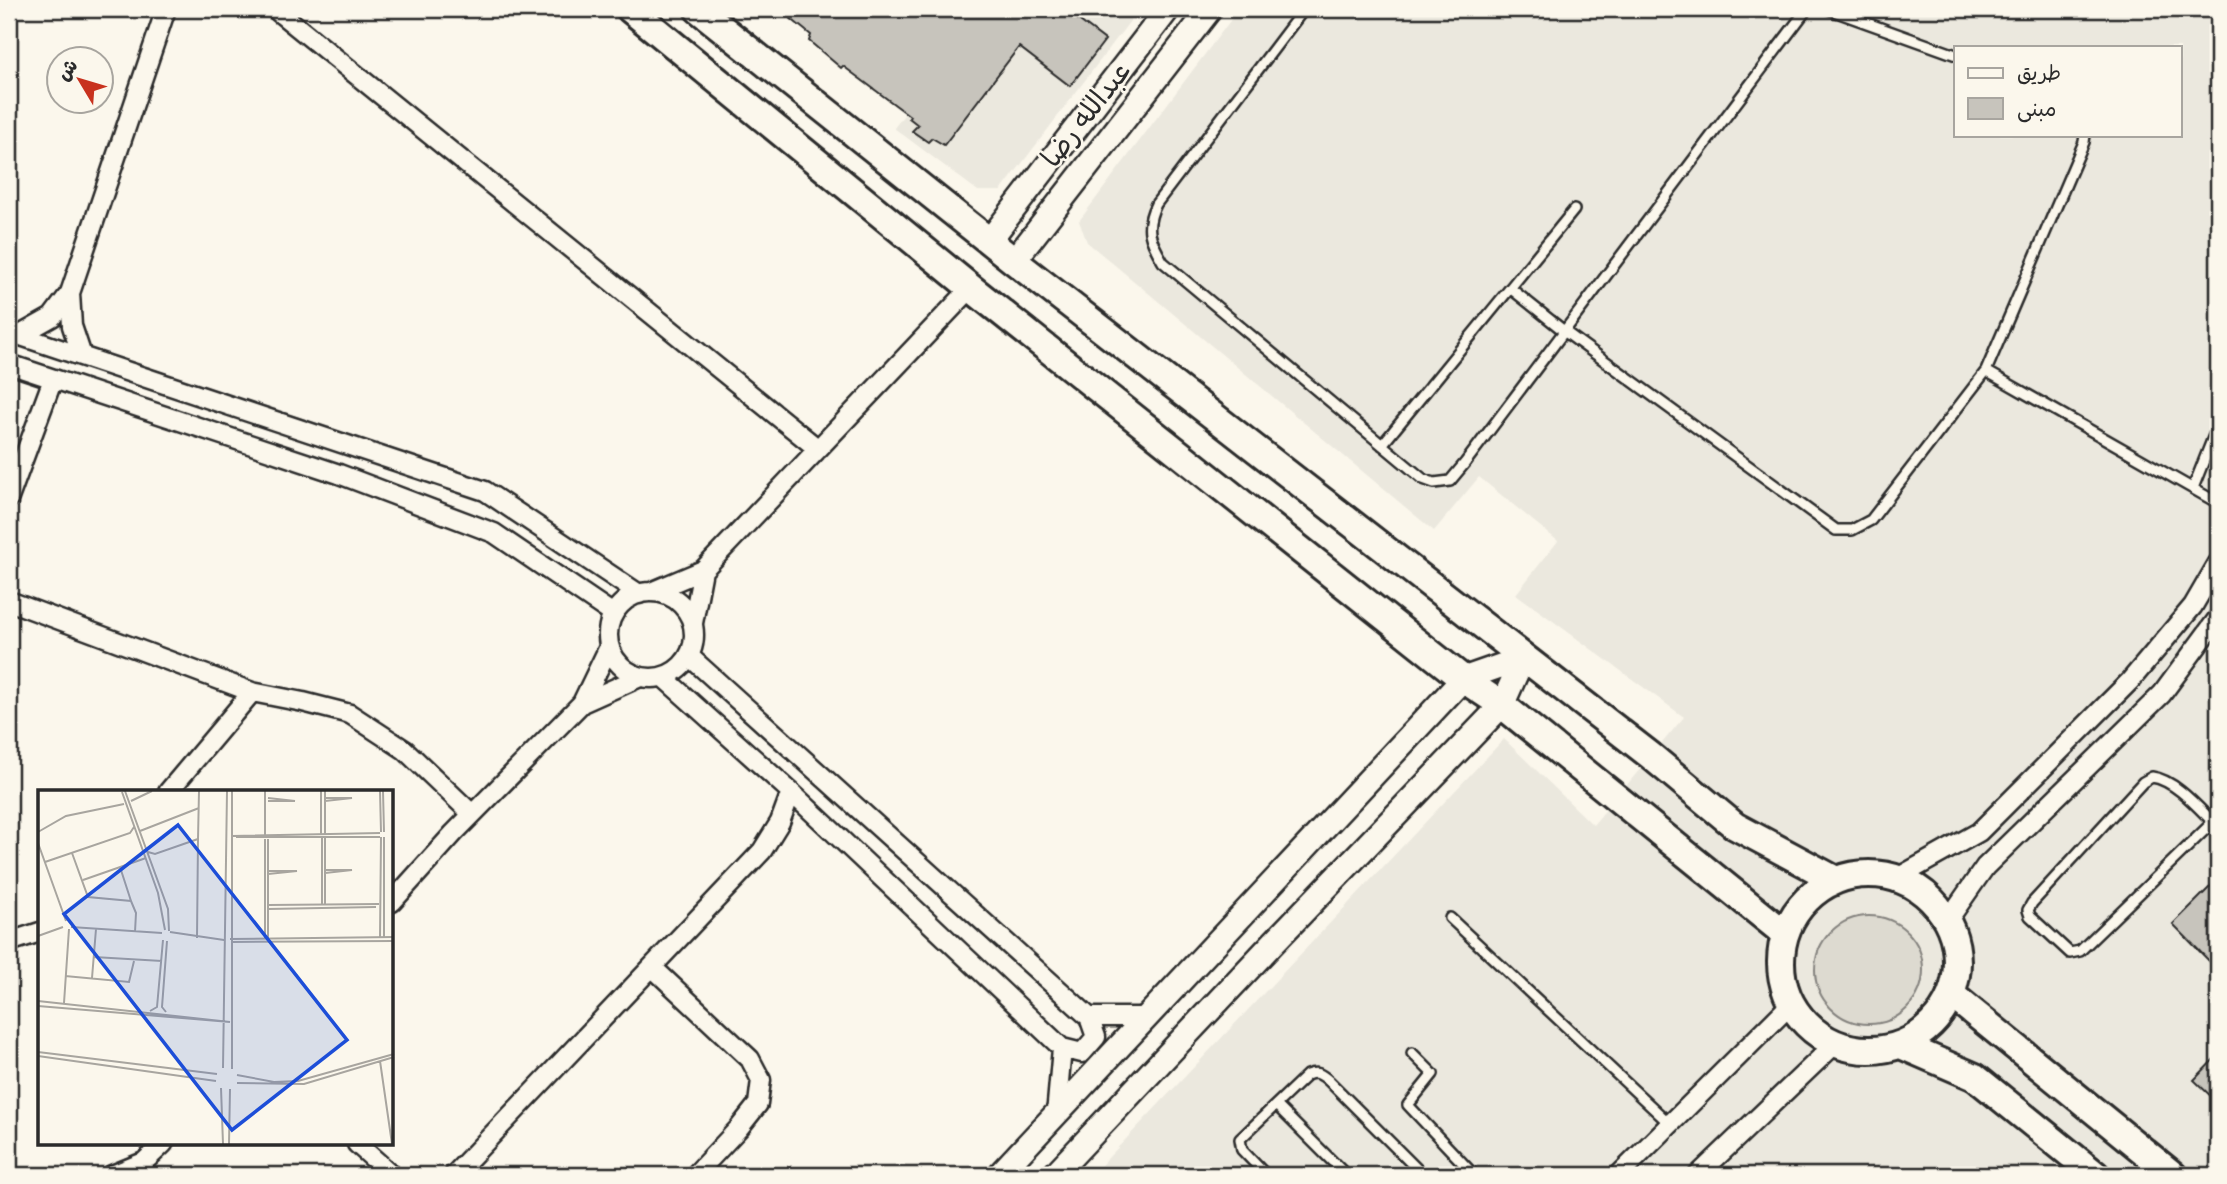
<svg xmlns="http://www.w3.org/2000/svg" width="2227" height="1184" viewBox="0 0 2227 1184" font-family="'Indie Flower','Playpen Sans Arabic',sans-serif">
	<rect width="100%" height="100%" fill="#fbf7ec"/>
	<filter id="ink" filterUnits="userSpaceOnUse"><feTurbulence type="fractalNoise" baseFrequency=".0143" numOctaves="2"/><feDisplacementMap in="SourceGraphic" scale="14" xChannelSelector="R" yChannelSelector="G"/><feConvolveMatrix kernelMatrix="1 2 1 2 8 2 1 2 1" color-interpolation-filters="sRGB"/></filter>
	<g filter="url(#ink)">
		<path fill="#ebe8de" fill-rule="evenodd" d="M985,9H1131L1130,21L1001,191H978L894,128Z
			M1239,9H2218V1175H1092L1504,739L1593,825L1684,717L1516,594L1558,541L1479,477L1434,531L1087,242L1079,221ZM1956,47H2180V135H1956Z"/>
		<path fill="#dddad0" stroke="#84827e" stroke-width="2" d="M1815 970a54 54 0 1 1 108 0a54 54 0 1 1-108 0Z"/>
		<path fill="#c7c4bc" stroke="#2b2b2b" stroke-width="2" d="M779,9H1064L1105,40L1070,86L1019,47L944,145L932,138L928,142L912,131L918,125L909,118L910,116L843,66L841,68L809,41L811,35Z
			M2218,879V970L2173,924Z
			M2218,1055V1103L2194,1080Z"/>
		<g fill="none" stroke-linecap="round" stroke-linejoin="round">
			<g stroke="#2b2b2b" stroke-width="14">
				<path id="service" d="M1304,9L1156,204C1144,228 1150,240 1163,262L1423,479L1434,483L1450,481L1465,463L1807,9
					M1828,9L1956,55
					M1510,288L1564,331L1836,530H1852L1871,520L1986,371L2084,142L2085,135
					M1986,371L2218,503
					M1382,445L1574,210
					M2193,488L2218,425
					M2213,822L2080,951L2070,953L2030,916L2028,910L2032,903L2143,782L2152,777C2176,780 2201,811 2218,827
					M1450,918L1670,1124
					M1412,1053L1433,1074L1408,1105L1474,1175
					M1276,1105L1346,1175
					M1266,1175L1242,1150L1240,1139L1307,1075C1317,1071 1321,1074 1329,1081L1423,1175"/>
			</g>
			<g stroke="#2b2b2b" stroke-width="23">
				<path id="minor" d="M275,9L818,449
					M70,293L72,326L82,356
					M9,332L485,491L639,594
					M20,335L52,317L70,293L166,9
					M9,364L339,474L494,533L613,614
					M9,498L53,379
					M608 635a43 43 0 1 1 86 0a43 43 0 1 1-86 0Z
					M651,592L703,570L971,288
					M9,601L252,692
					M693,623L703,570
					M689,656L1089,1017L1096,1037L1082,1053L1062,1048
					M663,677L791,792L1062,1048L1056,1115
					M582,703L640,677
					M168,792L252,692L303,702L350,714L405,750L472,814
					M1897,878L1979,832L2130,681L2193,606L2218,563
					M392,902L454,833L582,703L609,647
					M1948,920L1985,867L2162,694L2218,618
					M9,942L40,932
					M652,967L750,1059L761,1080L758,1104L739,1128L695,1175
					M1089,1017H1148
					M357,1144L392,1175
					M112,1175L144,1162
					M137,1175L144,1162L163,1144
					M454,1175L762,851L780,822L791,792
					M1619,1175L1791,1004
					M1698,1175L1835,1044"/>
			</g>
			<g stroke="#2b2b2b" stroke-width="28">
				<path id="tertiary" d="M989,241L1168,9
					M1014,261L1210,9
					M999,1175L1463,679L1523,658L1502,705L1274,942L1054,1175"/>
			</g>
			<g stroke="#2b2b2b" stroke-width="32">
				<path id="secondary" d="M630,9L971,288L1463,679L1502,705L1785,934
					M698,9L1014,261L1651,756L1735,826L1836,880
					M1781 962a88 88 0 1 1 176 0a88 88 0 1 1-176 0Z
					M1952,995L2173,1175
					M1901,1045L1975,1077L2096,1175"/>
			</g>
			<use href="#service" stroke="#fbf7ec" stroke-width="9"/>
			<use href="#minor" stroke="#fbf7ec" stroke-width="18"/>
			<use href="#tertiary" stroke="#fbf7ec" stroke-width="23"/>
			<use href="#secondary" stroke="#fbf7ec" stroke-width="26"/>
		</g>
	</g>
	<g text-anchor="middle" dominant-baseline="central" stroke-width="5" stroke-linejoin="round" paint-order="stroke">
		<g font-size="28" fill="#2b2b2b" stroke="#fbf7ec">
			<text transform="translate(1088 116) rotate(-52)">عبدالله رضا</text>
		</g>
	</g>
	<g transform="translate(38 790)">
		<rect width="355" height="355" fill="#fbf7ec"/>
		<path fill="none" stroke="#a8a59f" stroke-width="2" d="M87,1L130,119L131,141M194,1V279M283,1V44M342,1L343,42M345,1L346,42M84,2L120,103L127,140M287,8H314L287,11M93,11L114,1M230,11H257L230,8M102,41L161,18M0,42L28,26L86,14M287,44V1M227,45V1M194,46L342,43M198,47H342M287,48V115M160,49L161,1M0,53L28,131M110,62L117,64L160,49L159,148M34,63L50,107L93,111L98,123L97,142M7,72L92,43L96,37M82,77L93,111M287,80H314L287,83M230,81H259L230,84M45,90L108,68M230,115L341,114M284,115V48M230,119L338,117M33,137L124,143M132,142L186,150M0,146L25,137M346,147V47M227,148V49M230,148V49M342,148L343,47M192,149L356,147M193,152L356,151M56,167L124,171M27,186L91,192L96,171M54,188L58,139M0,211L192,232L0,216M26,213L31,139M112,221L119,217L125,150M128,222L124,217L129,151M0,262L179,284M0,266L178,291M342,271L354,354M185,278L189,1M199,285L236,292L260,291L356,264M199,293L266,294L356,267M183,298L185,354M191,354L192,299"/>
		<path fill="#1d4ed8" fill-opacity="0.15" stroke="#1d4ed8" stroke-width="3.5" d="M140,35L309,250L194,340L26,124Z"/>
		<rect width="355" height="355" fill="none" stroke="#2b2b2b" stroke-width="3.5"/>
	</g>
	<rect width="2227" height="1184" fill="none" stroke="#fbf7ec" stroke-width="35"/>
	<rect x="18" y="18" width="2192" height="1149" fill="none" stroke="#2b2b2b" stroke-width="2.5" filter="url(#ink)"/>
	<rect x="1954" y="46" width="228" height="91" fill="#fbf7ec" stroke="#a8a59f" stroke-width="2"/>
	<rect x="1968" y="68" width="35" height="10" fill="#fbf7ec" stroke="#a8a59f" stroke-width="2"/>
	<text x="2017" y="80" font-size="21" fill="#2b2b2b">طريق</text>
	<rect x="1968" y="98" width="35" height="21" fill="#c7c4bc" stroke="#a8a59f" stroke-width="2"/>
	<text x="2017" y="116" font-size="21" fill="#2b2b2b">مبنى</text>
	<g transform="translate(80 80) rotate(308)"><circle r="33" fill="#fbf7ec" stroke="#a8a59f" stroke-width="2"/>
	<path d="M0-5L12 26L0 18L-12 26Z" fill="#c8321e"/>
	<text y="-10" font-size="19" font-weight="bold" text-anchor="middle" fill="#2b2b2b">ش</text>
	</g>
</svg>
